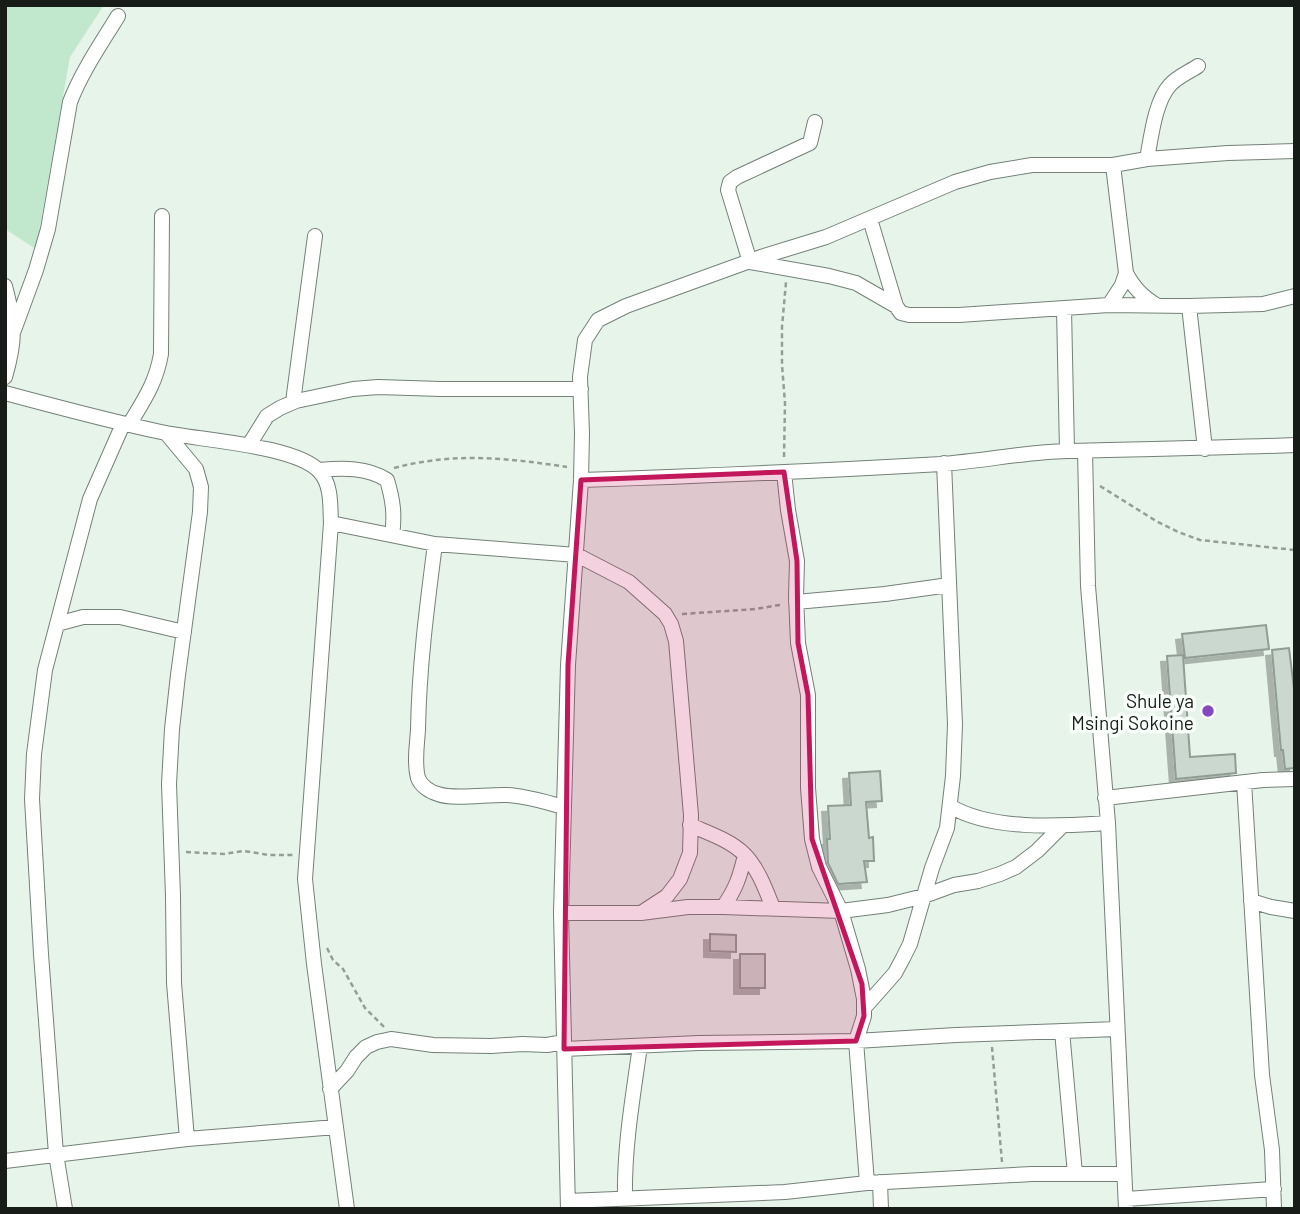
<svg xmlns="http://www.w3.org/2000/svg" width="1300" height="1214" viewBox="0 0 1300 1214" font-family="Barlow,sans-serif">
	<defs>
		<filter id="shadow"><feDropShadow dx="-6" dy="6" stdDeviation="0" flood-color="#0004"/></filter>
	</defs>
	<rect width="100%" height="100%" fill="#e6f4ea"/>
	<path fill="#c1e8cc" d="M5,5H104L70,57L36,249L5,229Z"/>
	<path fill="#cbd8cf" stroke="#909d94" stroke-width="2" filter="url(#shadow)" d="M1266,625L1269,649L1185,658L1182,634Z
		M1289,648L1295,697V768L1285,769L1283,750H1281L1272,650Z
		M1183,655L1190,757L1235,754L1236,773L1176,779L1167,656Z
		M880,771L882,801L866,802L869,838L873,837L874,861H864L867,882L838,884L828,863L827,839H830L828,806L851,805L849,773Z
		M710,934L736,935V952L710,951Z
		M740,954H765V988H740Z"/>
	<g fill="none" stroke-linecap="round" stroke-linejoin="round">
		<g stroke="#748078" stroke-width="16">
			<path id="minor" d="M815,122L810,143L737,177L730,182L728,190L750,262L829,276L856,283L896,306
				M1147,159C1151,138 1155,101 1170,85C1177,77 1189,72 1198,66
				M870,219L896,306L901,313L909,315H959L1109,305L1189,306L1263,304L1295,296
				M1126,273C1134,288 1142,296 1156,305
				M5,286C15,324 16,339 5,377
				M1109,305L1122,285L1126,273L1113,165
				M1189,306L1205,449
				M1064,309L1067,451
				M14,330L36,270L48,229L70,102C82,71 101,44 118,16
				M5,393C57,407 109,421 161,432C197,440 297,445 320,472C332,485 330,507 331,523L305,879L314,964L347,1209
				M293,402L315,236
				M129,425C144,400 156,383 161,354L162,216
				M166,433L196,469L201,487L200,512L178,675L172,729L169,784L173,896L174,983L187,1139
				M249,445L267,416L280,408L296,401L353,389L378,387L441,389H581
				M1085,451L1088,586L1108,823L1126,1209
				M319,470C343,468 367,467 387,480C393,500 395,515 392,535
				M784,472L788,510L797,561L796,596L798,643L808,695V788L812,839L819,867L841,911L858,969L864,999V1016L856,1041L867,1183
				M581,480C701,476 821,471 941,464C983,461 1025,452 1067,451C1143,449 1219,448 1295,445
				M331,523L435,544L577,555L629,582L665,614L671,624L676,641L691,815L690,853L680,879L667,896L641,913
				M435,544C427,606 419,667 418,730C417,745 414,763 418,778C421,786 430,792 438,794C453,800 489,794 507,795C526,796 545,802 564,807
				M796,602L885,594L949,585
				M57,624L83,617H120L184,632
				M1244,782L1262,1075L1272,1150L1274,1209
				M1105,798L1263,780L1295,779
				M950,806C991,831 1060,826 1108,823
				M690,825C708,833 730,840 744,854C758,868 766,890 773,908
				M1251,901L1271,907L1295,911
				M723,907C736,889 740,876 745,855
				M561,913H641L688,907H723L841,911L888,905L924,896L954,885L978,881L1000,874L1016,867L1037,851L1062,826
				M864,1008L895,973L903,958L910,944L932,868L947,828L953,776L955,724L944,463
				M1062,1031L1075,1174
				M564,1049L699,1043L856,1041L956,1035L1117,1029
				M330,1089L347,1071L356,1057L366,1047L377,1042L391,1039L433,1045L491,1046L522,1044L547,1045L564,1042
				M5,1161L187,1139L336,1127
				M880,1182L881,1209
				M625,1198C624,1147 633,1096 640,1046
				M1126,1199L1274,1189
				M568,1201L785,1192L867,1183L1032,1174H1124
				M65,1209L56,1154L41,954L32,799L34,754L45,670L90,499L123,424
				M568,1209L561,913L568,665L581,480L582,433L580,377L585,340L598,320L626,306L761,257L826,237L955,182L990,172L1032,165H1113L1147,159L1228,153L1295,151"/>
		</g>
		<path stroke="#949e97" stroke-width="2.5" stroke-dasharray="5 3.5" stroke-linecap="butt" d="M784,457L785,403L782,365V327L786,282
			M394,468C454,452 507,458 567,467
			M1100,486L1156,521L1178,532L1200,540L1295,550
			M682,614L756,609L779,605L783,606
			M186,852L224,854L244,851L269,855H294
			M327,948L333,960L343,969L365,1008L384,1027
			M992,1047L1002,1162"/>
		<use href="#minor" stroke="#fff" stroke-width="14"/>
	</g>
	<path fill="#c2185b" fill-opacity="0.2" stroke="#c2185b" stroke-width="5" stroke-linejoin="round" d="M784,472L797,561L798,643L808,695L812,839L862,984L864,1016L856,1041L564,1049L568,665L581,480Z"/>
	<circle fill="#8549bf" stroke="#f9fffb" stroke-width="2.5" cx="1208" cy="711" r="7"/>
	<g text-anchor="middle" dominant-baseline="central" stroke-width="7" stroke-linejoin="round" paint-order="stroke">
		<g font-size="19" fill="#181c19" stroke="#f9fffb" text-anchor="end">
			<text x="1194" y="700">Shule ya<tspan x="1194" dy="22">Msingi Sokoine</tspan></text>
		</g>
	</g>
	<rect width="1300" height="1214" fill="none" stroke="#181c19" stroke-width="14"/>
</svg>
